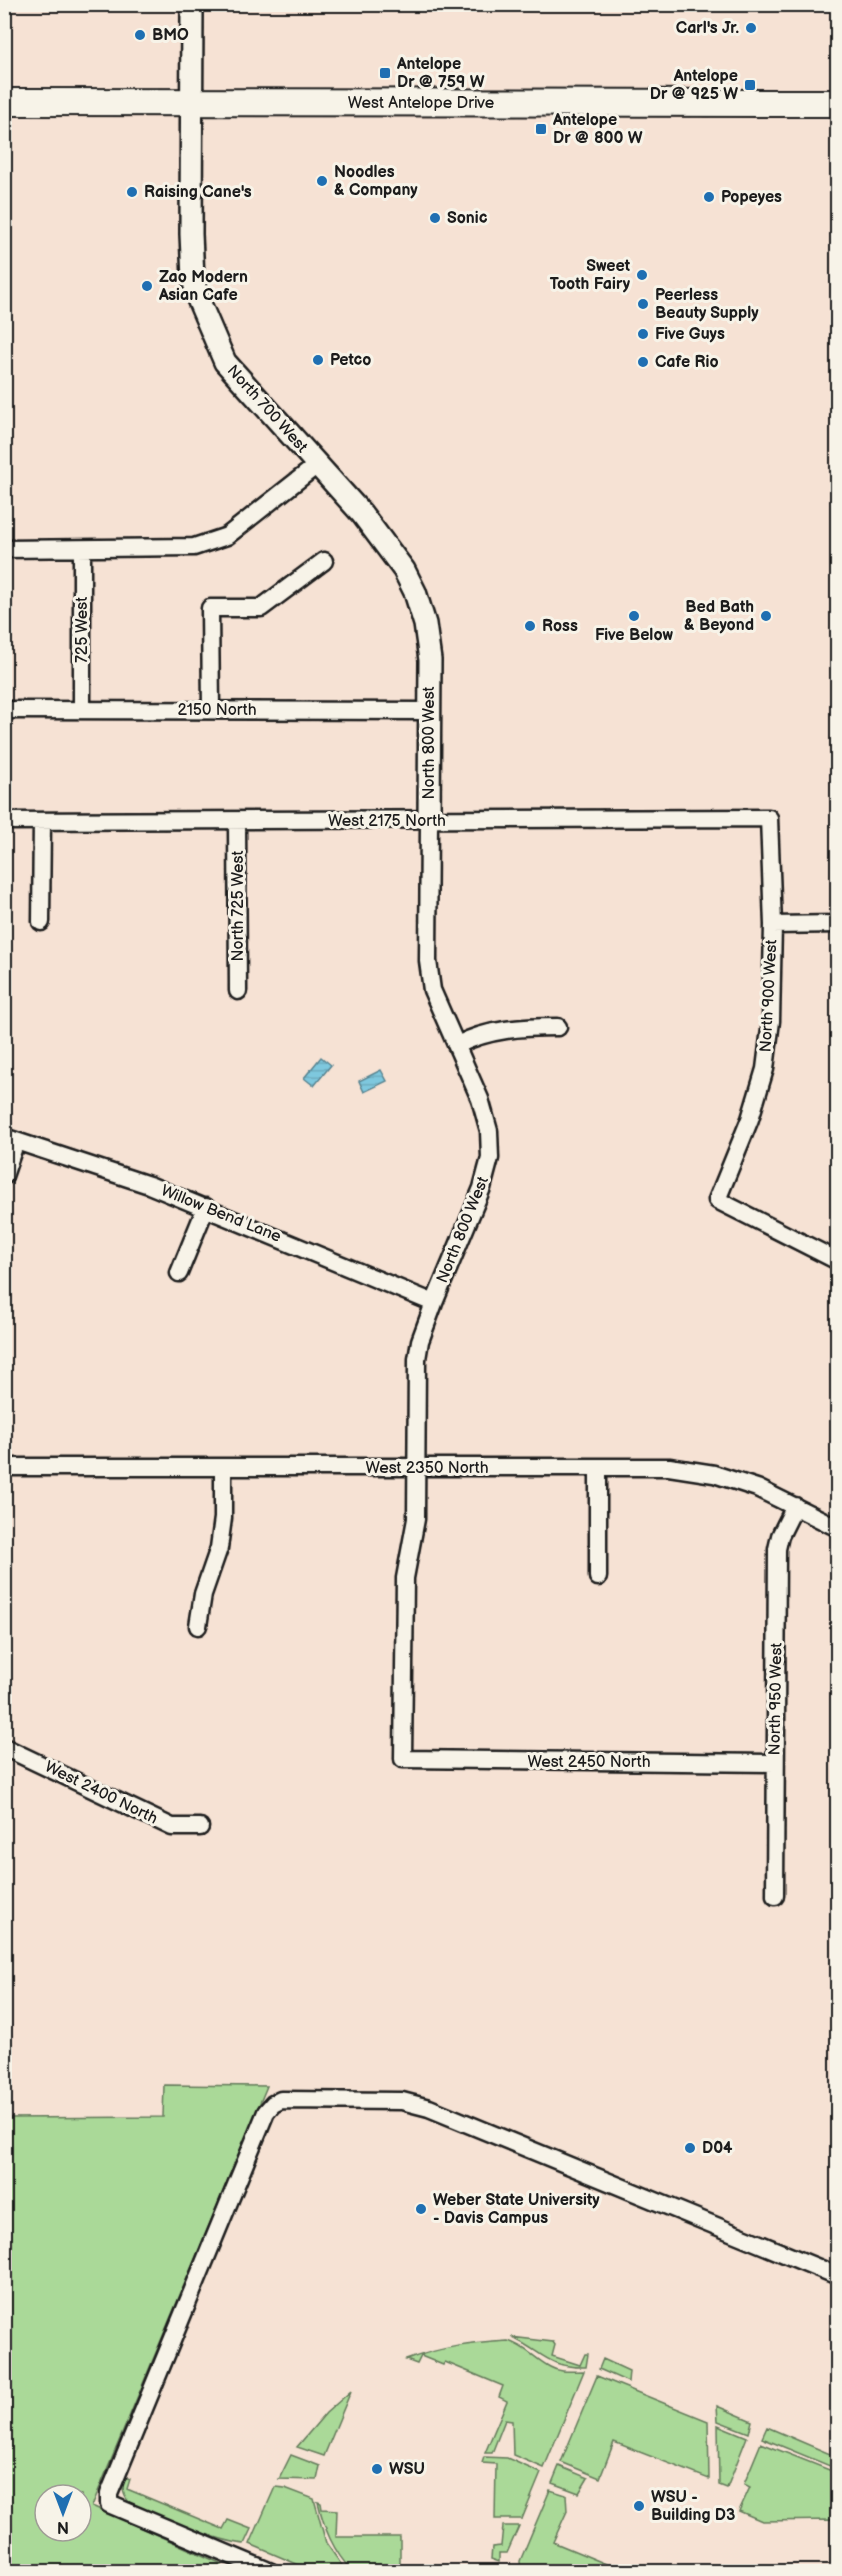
<svg xmlns="http://www.w3.org/2000/svg" width="842" height="2576" viewBox="0 0 842 2576" font-family="'Balsamiq Sans',sans-serif">
	<defs>
		<pattern id="water-rules" width="6" height="5" patternUnits="userSpaceOnUse" patternTransform="scale(1.5)"><rect width="6" height="5" fill="#7ec8de"/><path d="M0 2.5h6" fill="none" stroke="#6cabbe"/></pattern>
	</defs>
	<rect width="100%" height="100%" fill="#f6e2d4"/>
	<filter id="ink" filterUnits="userSpaceOnUse"><feTurbulence type="fractalNoise" baseFrequency=".0167" numOctaves="2"/><feDisplacementMap in="SourceGraphic" scale="12" xChannelSelector="R" yChannelSelector="G"/><feConvolveMatrix kernelMatrix="1 2 1 2 8 2 1 2 1" color-interpolation-filters="sRGB"/></filter>
	<g filter="url(#ink)">
		<path fill="#aad998" stroke="#637a5a" stroke-width="1.5" fill-rule="evenodd" d="M164,2085L267,2086L92,2506L222,2564L219,2572L5,2571V2118L163,2117ZM45,2495H81V2531H45Z
			M511,2337L553,2342L555,2345L552,2356L580,2365L585,2354H588L586,2367C547,2368 543,2352 511,2337Z
			M508,2341C525,2346 535,2359 550,2367C560,2373 572,2371 584,2371L544,2468L513,2455L512,2421L505,2420L492,2453H485L507,2401L499,2397L503,2386L445,2362L443,2365L421,2356L417,2364L406,2360C440,2347 472,2343 508,2341Z
			M603,2359L629,2371L628,2382L599,2369Z
			M597,2376L708,2421L709,2479L614,2442L600,2478L561,2462Z
			M351,2391L324,2456L297,2447L326,2413Z
			M717,2406L752,2421L749,2433L718,2421Z
			M718,2425L747,2437L727,2488L719,2485Z
			M767,2427L837,2457V2469L762,2438Z
			M761,2443L837,2473V2532H834L833,2520L762,2521L739,2511L750,2487L744,2484Z
			M291,2455L320,2466L317,2480L279,2479Z
			M484,2457L507,2458L541,2473L522,2519H495L496,2464L482,2463Z
			M559,2466L588,2478L579,2493L552,2483Z
			M125,2477L130,2479L127,2489L223,2529L228,2520L251,2529L244,2544C225,2542 143,2515 130,2503C122,2495 122,2487 125,2477Z
			M275,2487L285,2488L314,2499L326,2543L346,2571H313L250,2544Z
			M550,2490L566,2495L567,2511L553,2542L623,2571H521L520,2561Z
			M318,2502L321,2503L322,2509L337,2510L336,2537H400V2571H352C333,2551 324,2528 318,2502Z
			M503,2526H519L507,2553H499V2562L491,2559L492,2547L501,2546Z"/>
		<path fill="url(#water-rules)" stroke="#578390" stroke-width="1.5" d="M321,1057L331,1065L314,1086L304,1078Z
			M381,1070L387,1081L364,1092L359,1081Z"/>
		<g fill="none" stroke-linecap="round" stroke-linejoin="round">
			<g stroke="#1c1c1c" stroke-width="21">
				<path id="minor" d="M4,549L194,547L227,536L317,465
					M82,549V710
					M4,710L430,711
					M211,710L210,608H261L324,561
					M4,821L769,818L773,925L771,1021L765,1069L750,1119L717,1200L838,1261
					M237,821L238,991
					M429,821L428,961L432,990L480,1099L489,1131L490,1158L482,1188L434,1303L420,1341L417,1359L416,1519L405,1578L403,1759L775,1763
					M41,922L42,821
					M773,925L838,924
					M457,1045C488,1029 522,1027 558,1027
					M4,1137L149,1185L434,1303
					M4,1176L16,1141
					M179,1273L206,1207
					M4,1467H669L714,1474L757,1488L838,1528
					M598,1577V1467
					M198,1626L203,1594L219,1548L223,1518V1468
					M4,1747L172,1827H200
					M775,1896L777,1549L780,1536L795,1506
					M271,2572L109,2504V2494L266,2112L273,2104L281,2100L402,2101L429,2108L838,2276"/>
			</g>
			<g stroke="#1c1c1c" stroke-width="26">
				<path id="tertiary" d="M192,4L191,234L193,278L198,299L225,362L362,514L404,570L415,592L425,624L430,660L429,821"/>
			</g>
			<g stroke="#1c1c1c" stroke-width="30">
				<path id="primary" d="M4,102L838,103"/>
			</g>
			<use href="#minor" stroke="#f7f3e8" stroke-width="16"/>
			<use href="#tertiary" stroke="#f7f3e8" stroke-width="21"/>
			<use href="#primary" stroke="#f7f3e8" stroke-width="26"/>
		</g>
	</g>
	<g fill="#1f6fb2" stroke="#f7f3e8" stroke-width="2">
		<circle cx="751" cy="28" r="6"/>
		<circle cx="140" cy="35" r="6"/>
		<rect x="379" y="67" width="12" height="12" rx="3"/>
		<rect x="744" y="79" width="12" height="12" rx="3"/>
		<rect x="535" y="123" width="12" height="12" rx="3"/>
		<circle cx="322" cy="181" r="6"/>
		<circle cx="132" cy="192" r="6"/>
		<circle cx="709" cy="197" r="6"/>
		<circle cx="435" cy="218" r="6"/>
		<circle cx="642" cy="275" r="6"/>
		<circle cx="147" cy="286" r="6"/>
		<circle cx="643" cy="304" r="6"/>
		<circle cx="643" cy="334" r="6"/>
		<circle cx="318" cy="360" r="6"/>
		<circle cx="643" cy="362" r="6"/>
		<circle cx="634" cy="616" r="6"/>
		<circle cx="766" cy="616" r="6"/>
		<circle cx="530" cy="626" r="6"/>
		<circle cx="690" cy="2148" r="6"/>
		<circle cx="421" cy="2209" r="6"/>
		<circle cx="377" cy="2469" r="6"/>
		<circle cx="639" cy="2506" r="6"/>
	</g>
	<g text-anchor="middle" dominant-baseline="central" stroke-width="6" stroke-linejoin="round" paint-order="stroke">
		<g font-size="16" font-weight="bold" fill="#1c1c1c" stroke="#f7f3e8" text-anchor="start">
			<text x="739" y="28" text-anchor="end">Carl's Jr.</text>
			<text x="152" y="35">BMO</text>
			<text x="397" y="64">Antelope<tspan x="397" dy="18">Dr @ 759 W</tspan></text>
			<text x="738" y="76" text-anchor="end">Antelope<tspan x="738" dy="18">Dr @ 925 W</tspan></text>
			<text x="553" y="120">Antelope<tspan x="553" dy="18">Dr @ 800 W</tspan></text>
			<text x="334" y="172">Noodles<tspan x="334" dy="18">&amp; Company</tspan></text>
			<text x="144" y="192">Raising Cane's</text>
			<text x="721" y="197">Popeyes</text>
			<text x="447" y="218">Sonic</text>
			<text x="630" y="266" text-anchor="end">Sweet<tspan x="630" dy="18">Tooth Fairy</tspan></text>
			<text x="159" y="277">Zao Modern<tspan x="159" dy="18">Asian Cafe</tspan></text>
			<text x="655" y="295">Peerless<tspan x="655" dy="18">Beauty Supply</tspan></text>
			<text x="655" y="334">Five Guys</text>
			<text x="330" y="360">Petco</text>
			<text x="655" y="362">Cafe Rio</text>
			<text x="754" y="607" text-anchor="end">Bed Bath<tspan x="754" dy="18">&amp; Beyond</tspan></text>
			<text x="542" y="626">Ross</text>
			<text x="634" y="635" text-anchor="middle">Five Below</text>
			<text x="702" y="2148">D04</text>
			<text x="433" y="2200">Weber State University<tspan x="433" dy="18">- Davis Campus</tspan></text>
			<text x="389" y="2469">WSU</text>
			<text x="651" y="2497">WSU -<tspan x="651" dy="18">Building D3</tspan></text>
		</g>
		<g font-size="16" fill="#1c1c1c" stroke="#f7f3e8">
			<text x="421" y="103">West Antelope Drive</text>
			<text transform="translate(267 409) rotate(48)">North 700 West</text>
			<text transform="translate(82 630) rotate(-90)">725 West</text>
			<text x="217" y="710">2150 North</text>
			<text transform="translate(429 743) rotate(-90)">North 800 West</text>
			<text x="387" y="821">West 2175 North</text>
			<text transform="translate(238 906) rotate(-90)">North 725 West</text>
			<text transform="translate(769 996) rotate(-87)">North 900 West</text>
			<text transform="translate(221 1214) rotate(22)">Willow Bend Lane</text>
			<text transform="translate(463 1230) rotate(-68)">North 800 West</text>
			<text x="427" y="1468">West 2350 North</text>
			<text transform="translate(776 1699) rotate(-89)">North 950 West</text>
			<text x="589" y="1762">West 2450 North</text>
			<text transform="translate(101 1793) rotate(26)">West 2400 North</text>
		</g>
	</g>
	<rect width="842" height="2576" fill="none" stroke="#f7f3e8" stroke-width="24"/>
	<rect x="12" y="12" width="818" height="2552" fill="none" stroke="#1c1c1c" stroke-width="2" filter="url(#ink)"/>
	<g transform="translate(63 2513) rotate(180)"><circle r="28" fill="#f7f3e8" stroke="#9f9d96" stroke-width="1.5"/>
	<path d="M0-4.5L10 22L0 15L-10 22Z" fill="#1f6fb2"/>
	<text y="-9" font-size="16" font-weight="bold" text-anchor="middle" fill="#1c1c1c">N</text>
	</g>
</svg>
